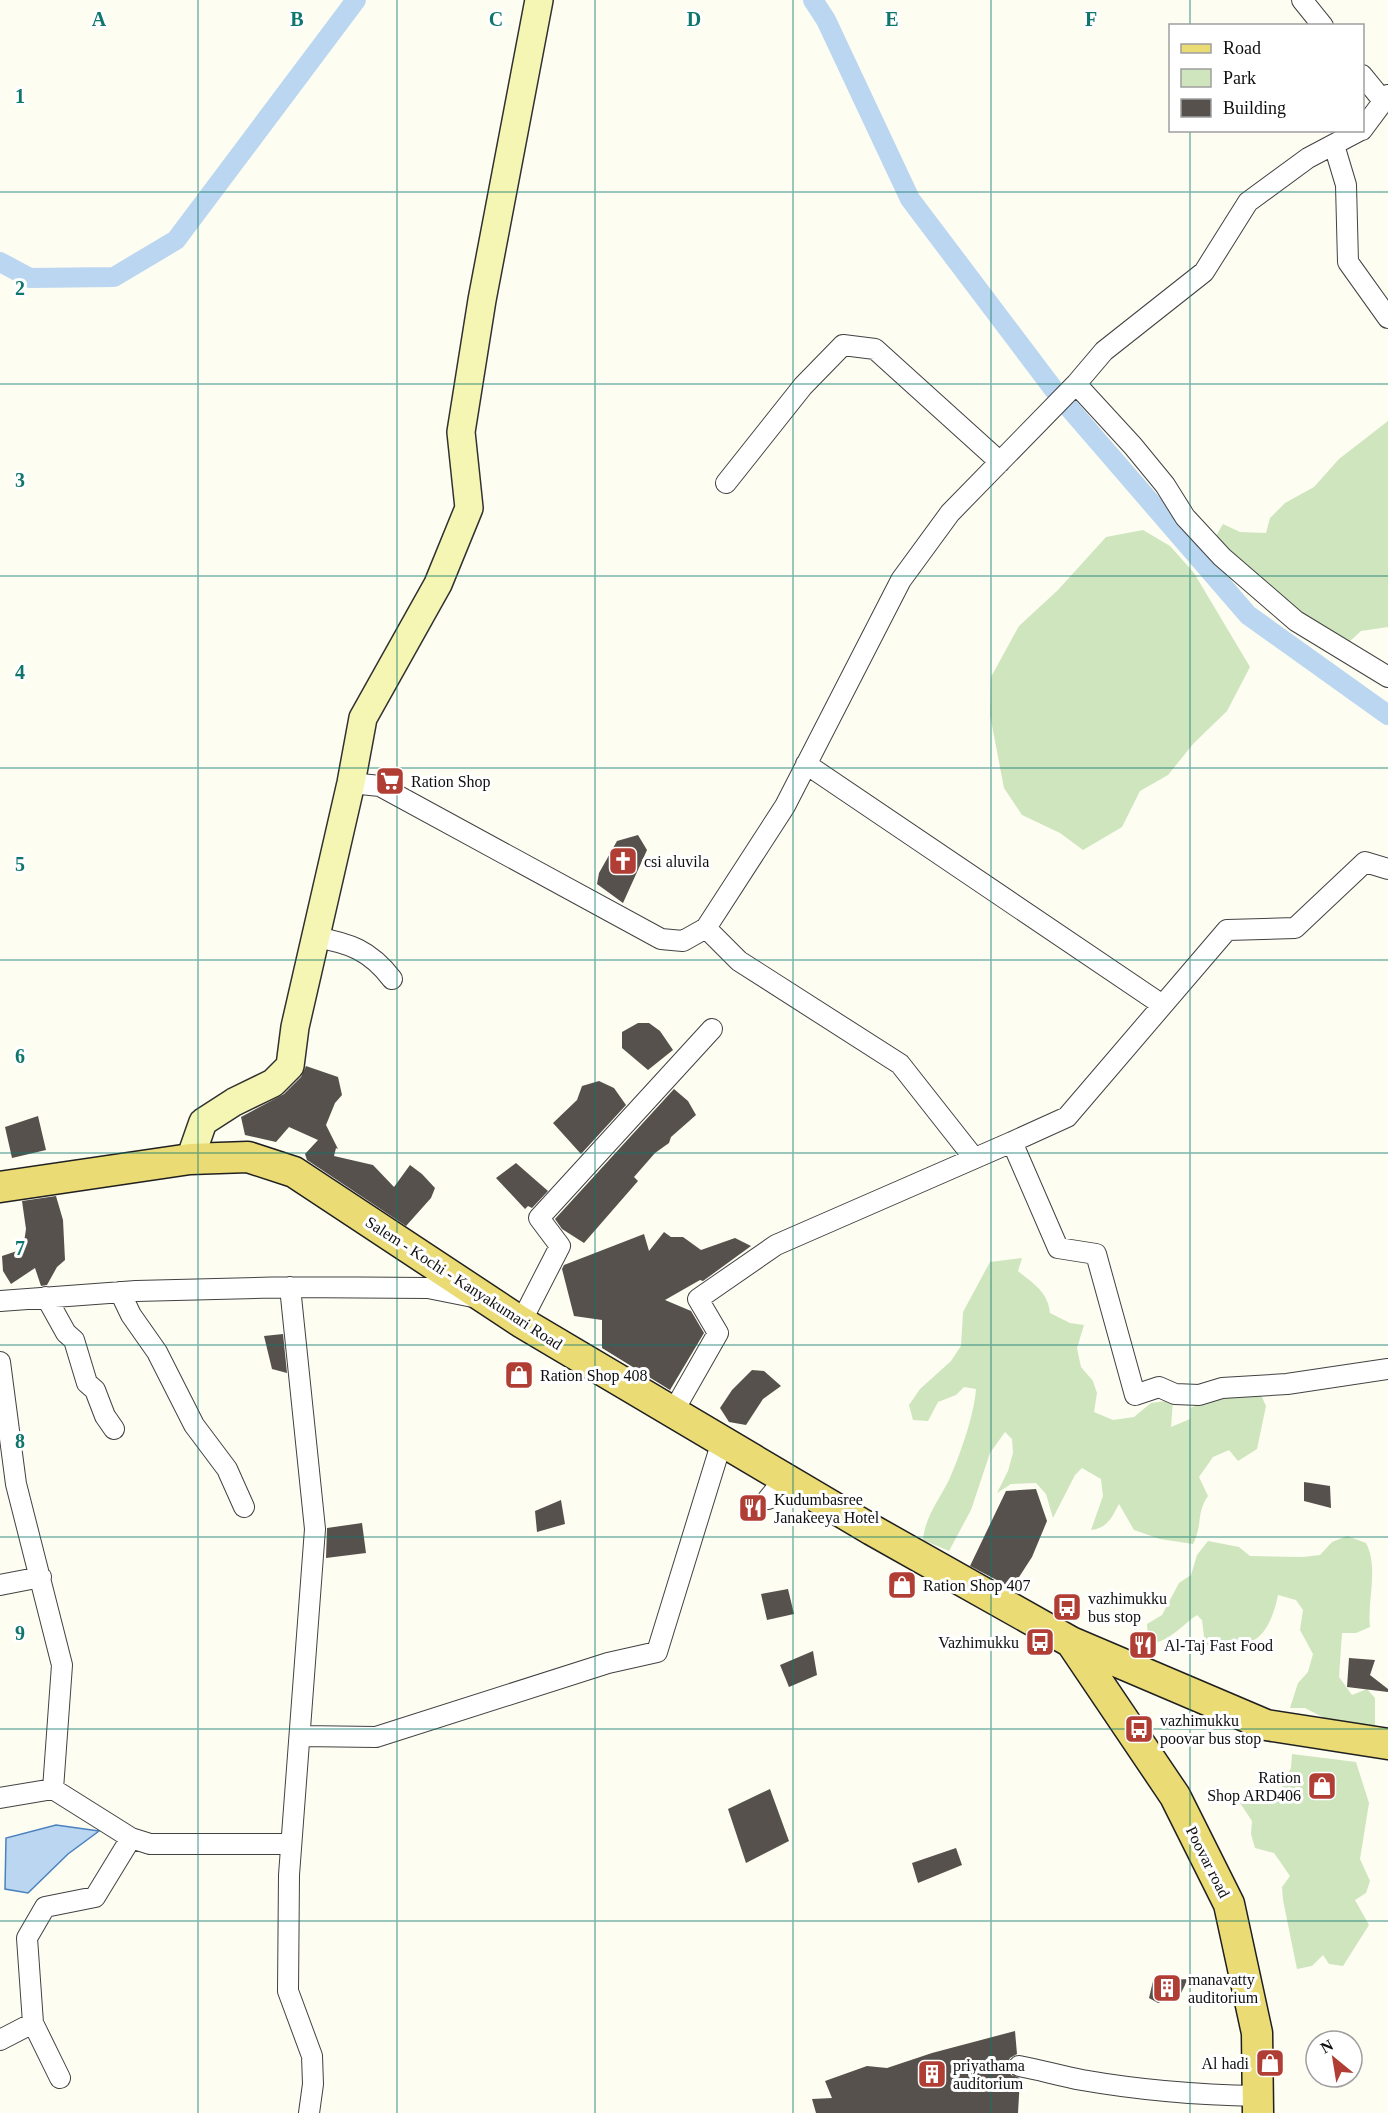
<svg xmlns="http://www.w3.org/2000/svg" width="1388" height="2113" viewBox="0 0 1388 2113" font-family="'Times New Roman',serif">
	<rect width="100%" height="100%" fill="#fdfdf2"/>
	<path fill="#cee5be" d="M1388,421V627L1361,631L1349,642L1316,626L1300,614L1280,593L1253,576L1216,536L1223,524L1240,532L1266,533L1270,518L1285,503L1314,487L1339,459Z
		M1143,530L1170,546L1194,573L1250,667L1227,711L1193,744L1168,775L1140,791L1122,827L1083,850L1060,833L1022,815L1004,788L990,715L991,677L1019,626L1058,590L1106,537Z
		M1022,1258L1018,1271C1034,1284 1048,1292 1050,1313L1070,1323L1084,1325L1077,1348L1081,1367L1093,1381L1097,1393L1094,1412L1113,1420L1134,1417L1151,1403L1173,1400L1171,1427L1190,1419V1408C1214,1398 1235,1395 1261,1395L1266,1406L1257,1449L1238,1461L1229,1450L1213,1457L1199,1477L1208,1496C1196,1513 1203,1524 1193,1544L1160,1539L1134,1530L1119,1504C1112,1517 1108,1528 1091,1530L1103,1496L1101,1479L1082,1468L1075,1475L1053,1518L1046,1494L1036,1483L1011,1484L997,1493L1008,1471L1013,1453L1012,1439L1005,1432L990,1453L971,1510L949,1551L923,1540C925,1517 939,1500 949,1480C960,1455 974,1416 976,1389L964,1387L956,1395L938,1402L928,1421L913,1420L909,1405L920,1389L951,1361L961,1346L963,1312L990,1262Z
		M1347,1536L1366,1543C1379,1568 1367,1600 1370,1627L1356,1633H1342L1339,1677L1352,1695L1367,1689L1375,1698V1729L1338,1725L1305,1708H1290L1298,1683L1308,1672L1313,1654L1300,1630L1303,1610L1296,1600L1278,1595C1275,1610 1267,1638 1249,1642C1235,1645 1219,1643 1205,1645L1202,1620L1197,1615C1182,1625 1173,1638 1155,1643L1148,1636L1147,1624L1162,1615L1179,1583L1191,1575L1197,1555L1208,1541L1239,1547L1250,1556L1303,1557L1320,1555L1332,1542Z
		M1292,1754L1356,1762L1369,1803L1360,1859L1370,1881L1366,1893L1355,1900L1369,1925L1343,1966L1329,1964L1323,1955L1312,1966L1297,1969L1283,1900L1282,1887L1290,1876L1274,1853L1255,1848L1251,1834L1252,1821L1240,1803L1250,1788L1259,1793L1280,1791L1291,1768Z"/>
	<path fill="#bbd6f0" stroke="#4a82bf" stroke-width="1.5" d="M56,1825L99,1831L68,1854L28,1893L5,1889L6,1838Z"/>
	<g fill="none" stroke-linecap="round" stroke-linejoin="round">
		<path stroke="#bbd6f0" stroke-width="20" d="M813,0L826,20L910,199L1058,395L1248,615L1388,715
			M0,262L30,278L114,277L176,240L356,0"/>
	</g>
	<path fill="#56514c" d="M638,835L647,850L623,903L597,884L599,873L617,841Z
		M638,1023H649L660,1031L673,1050L648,1070L622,1048V1032Z
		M306,1066L338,1077L342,1095L335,1103L326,1125L338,1149L336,1148L334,1156L373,1165L394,1187L410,1165L422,1174L435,1188L431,1198L406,1226L307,1160L305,1154L318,1140L289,1127L276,1142L245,1135L241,1117L284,1094L301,1077Z
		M599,1081L614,1088L626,1105L581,1154L553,1123L577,1100L582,1086Z
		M674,1089L688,1101L696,1115L671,1137L669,1143L655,1153L634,1177L638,1181L584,1243L562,1229L555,1219Z
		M38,1116L46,1150L12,1158L5,1127Z
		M516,1163L548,1191L532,1208L528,1206L525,1209L496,1178Z
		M56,1196L63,1220L65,1260L57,1267L47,1285L41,1286L35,1268L11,1284L3,1271L2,1256L23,1249L26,1229L22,1201Z
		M664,1232L671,1237H683L701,1250L735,1238L751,1246L703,1281L700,1280L665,1300L691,1311L704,1333L670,1390L602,1348V1320L574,1316L562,1269L564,1265L644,1234L649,1251Z
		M283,1334L287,1373L272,1369L264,1336Z
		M752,1370L764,1371L781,1386L763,1399L746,1425L729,1422L720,1408L732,1390Z
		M1304,1482L1330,1486L1331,1508L1304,1501Z
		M1036,1489L1047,1521L1032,1557L1012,1588L970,1566L1006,1491Z
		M561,1500L565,1524L537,1532L535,1511Z
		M362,1523L366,1553L326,1558L327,1528Z
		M788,1589L794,1614L767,1620L761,1594Z
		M813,1651L817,1675L789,1687L780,1665Z
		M1349,1658L1375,1660L1370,1675L1388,1689V1692L1347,1687Z
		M770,1789L789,1841L746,1863L728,1809Z
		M956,1848L962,1865L918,1883L912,1863Z
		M1188,1979L1180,1995L1158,2003L1149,1998L1153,1981Z
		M1015,2031L1017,2054L1010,2058L1007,2064L1011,2075L1020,2078L1018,2113H816L812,2099L832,2098L825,2081L867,2066L887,2068L932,2053Z"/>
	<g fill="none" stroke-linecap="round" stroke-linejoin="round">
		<g stroke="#424242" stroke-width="22">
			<path id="street" d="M1302,0L1323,26
				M1362,75L1384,102
				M1362,130L1388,95
				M1334,145L1346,185L1348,262L1388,318
				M1076,384L1133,446L1165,485L1185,517L1222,557L1296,621L1388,677
				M726,483L803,386L843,345L875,349L1000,462
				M806,764L1161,1004
				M351,783L380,786L661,939L683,941L706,928L785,806L901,580L950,513L1076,384L1104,351L1204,272L1248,202L1308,158L1361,130
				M706,928L739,961L900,1064L974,1158
				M315,937C349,943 370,950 392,979
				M1012,1142L1067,1117L1227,930L1295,928L1365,862L1388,869
				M290,1287L315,1529L289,1875L288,1991L312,2056L313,2084L309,2113
				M120,1292L131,1315L157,1352L194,1425L227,1469L244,1507
				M46,1297L66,1333L74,1340L87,1383L95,1390L105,1416L114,1429
				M0,1301L136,1291L290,1287L428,1288L473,1297
				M521,1322L560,1246L539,1218L712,1029
				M0,1362L16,1484L62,1665L53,1789
				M673,1412L718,1333L698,1299L776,1245L1012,1142L1058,1248L1096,1254L1135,1395L1159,1387L1175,1394L1199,1395L1222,1388L1287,1384L1388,1369
				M768,1499L785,1478
				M0,1585L41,1577
				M301,1736L376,1737L608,1663L657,1652L722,1441
				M0,1798L53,1789L131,1838L150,1844H291
				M0,2040L33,2023
				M1019,2066C1040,2070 1061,2076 1082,2080C1139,2090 1199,2095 1257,2096
				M60,2078L33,2023L27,1938L45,1907L95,1897L131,1838"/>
		</g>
		<g stroke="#313131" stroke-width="30">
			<path id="secondary" d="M190,1159L203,1122L234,1102L273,1083L290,1066L295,1027L351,783L363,718L438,584L469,508L461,432L482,300L539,0"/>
		</g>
		<g stroke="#202020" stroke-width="33">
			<path id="primary" d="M0,1187L190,1159L248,1157L294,1172L521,1322L872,1530L1071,1642L1266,1725L1388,1744
				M1071,1642L1175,1796L1229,1904L1257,2033L1258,2113"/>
		</g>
		<use href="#street" stroke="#fff" stroke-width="20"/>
		<use href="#secondary" stroke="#f6f6b4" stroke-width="27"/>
		<use href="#primary" stroke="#eadb75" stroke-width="30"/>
	</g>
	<path fill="none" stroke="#0f766e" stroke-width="1.5" stroke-opacity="0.55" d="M198,0V2113M397,0V2113M595,0V2113M793,0V2113M991,0V2113M1190,0V26M1190,130V2113M0,192H1388M0,384H1388M0,576H1388M0,768H1388M0,960H1388M0,1153H1388M0,1345H1388M0,1537H1388M0,1729H1388M0,1921H1388"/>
	<defs>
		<g id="supermarket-square" transform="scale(1.5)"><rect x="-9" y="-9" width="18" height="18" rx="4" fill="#b03e35" stroke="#fff"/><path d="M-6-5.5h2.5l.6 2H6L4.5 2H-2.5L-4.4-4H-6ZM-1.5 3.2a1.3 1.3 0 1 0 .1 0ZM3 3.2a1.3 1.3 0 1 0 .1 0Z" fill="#fff"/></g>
		<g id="church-square" transform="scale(1.5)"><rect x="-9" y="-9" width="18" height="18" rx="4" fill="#b03e35" stroke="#fff"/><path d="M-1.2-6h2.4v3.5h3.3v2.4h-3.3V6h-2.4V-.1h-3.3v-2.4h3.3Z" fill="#fff"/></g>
		<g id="shop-square" transform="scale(1.5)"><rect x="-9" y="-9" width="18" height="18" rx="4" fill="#b03e35" stroke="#fff"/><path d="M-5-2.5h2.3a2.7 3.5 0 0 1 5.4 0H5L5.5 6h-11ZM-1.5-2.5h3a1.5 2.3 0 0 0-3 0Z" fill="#fff"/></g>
		<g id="restaurant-square" transform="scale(1.5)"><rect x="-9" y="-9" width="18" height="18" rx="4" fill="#b03e35" stroke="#fff"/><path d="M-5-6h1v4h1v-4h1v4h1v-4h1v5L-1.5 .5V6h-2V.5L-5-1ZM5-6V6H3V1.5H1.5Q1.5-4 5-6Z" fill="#fff"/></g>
		<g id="bus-square" transform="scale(1.5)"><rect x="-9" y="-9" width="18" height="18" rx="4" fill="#b03e35" stroke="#fff"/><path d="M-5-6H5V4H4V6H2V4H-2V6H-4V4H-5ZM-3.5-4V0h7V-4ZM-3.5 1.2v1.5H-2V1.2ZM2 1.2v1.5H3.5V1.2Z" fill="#fff"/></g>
		<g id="building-square" transform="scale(1.5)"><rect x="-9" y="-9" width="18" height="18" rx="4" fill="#b03e35" stroke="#fff"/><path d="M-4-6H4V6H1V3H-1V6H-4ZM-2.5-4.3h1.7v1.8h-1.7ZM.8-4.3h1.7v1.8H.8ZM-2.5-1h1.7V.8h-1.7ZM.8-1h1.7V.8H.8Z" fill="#fff"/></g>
	</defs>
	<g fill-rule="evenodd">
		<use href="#supermarket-square" x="390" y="781"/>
		<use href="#church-square" x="623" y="861"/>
		<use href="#shop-square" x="519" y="1375"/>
		<use href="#restaurant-square" x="753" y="1508"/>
		<use href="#shop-square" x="902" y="1585"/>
		<use href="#bus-square" x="1067" y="1607"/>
		<use href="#bus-square" x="1040" y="1642"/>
		<use href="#restaurant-square" x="1143" y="1645"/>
		<use href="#bus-square" x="1139" y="1729"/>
		<use href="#shop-square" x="1322" y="1786"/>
		<use href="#building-square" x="1167" y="1988"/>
		<use href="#shop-square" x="1270" y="2063"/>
		<use href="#building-square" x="932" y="2074"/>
	</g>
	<g text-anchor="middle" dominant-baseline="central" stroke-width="6" stroke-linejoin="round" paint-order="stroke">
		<g font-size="16" fill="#0f0f0f" stroke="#fff" text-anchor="start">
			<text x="411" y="781">Ration Shop</text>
			<text x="644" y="861">csi aluvila</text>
			<text x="540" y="1375">Ration Shop 408</text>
			<text x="774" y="1499">Kudumbasree<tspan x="774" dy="18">Janakeeya Hotel</tspan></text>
			<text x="923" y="1585">Ration Shop 407</text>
			<text x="1088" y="1598">vazhimukku<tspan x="1088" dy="18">bus stop</tspan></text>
			<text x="1019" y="1642" text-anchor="end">Vazhimukku</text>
			<text x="1164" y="1645">Al-Taj Fast Food</text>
			<text x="1160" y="1720">vazhimukku<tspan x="1160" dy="18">poovar bus stop</tspan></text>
			<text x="1301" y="1777" text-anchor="end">Ration<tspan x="1301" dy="18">Shop ARD406</tspan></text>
			<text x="1188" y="1979">manavatty<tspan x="1188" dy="18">auditorium</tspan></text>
			<text x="1249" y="2063" text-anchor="end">Al hadi</text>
			<text x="953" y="2065">priyathama<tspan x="953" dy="18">auditorium</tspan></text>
		</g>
		<g font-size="16" fill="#0f0f0f" stroke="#fff">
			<text transform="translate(464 1283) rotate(33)">Salem - Kochi - Kanyakumari Road</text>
			<text transform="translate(1208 1862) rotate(63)">Poovar road</text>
		</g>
	</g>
	<g font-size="20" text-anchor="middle" font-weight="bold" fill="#0f766e" stroke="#fff" stroke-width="6" stroke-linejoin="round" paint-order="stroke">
		<text x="99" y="26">A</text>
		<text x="297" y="26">B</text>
		<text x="496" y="26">C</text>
		<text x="694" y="26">D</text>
		<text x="892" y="26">E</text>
		<text x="1091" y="26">F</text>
		<text x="20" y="103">1</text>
		<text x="20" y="295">2</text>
		<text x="20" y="487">3</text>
		<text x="20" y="679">4</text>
		<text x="20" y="871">5</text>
		<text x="20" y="1063">6</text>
		<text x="20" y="1255">7</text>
		<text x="20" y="1448">8</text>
		<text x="20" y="1640">9</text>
	</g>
	<rect x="1169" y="24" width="195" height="108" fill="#ffffff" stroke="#9f9f9f" stroke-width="1.5"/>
	<rect x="1181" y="44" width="30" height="9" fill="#eadb75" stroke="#9f9f9f" stroke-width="1.5"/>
	<text x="1223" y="54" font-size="18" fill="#0f0f0f">Road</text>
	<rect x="1181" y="69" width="30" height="18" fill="#cee5be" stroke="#9f9f9f" stroke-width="1.5"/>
	<text x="1223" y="84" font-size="18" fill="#0f0f0f">Park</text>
	<rect x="1181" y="99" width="30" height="18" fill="#56514c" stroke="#9f9f9f" stroke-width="1.5"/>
	<text x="1223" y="114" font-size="18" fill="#0f0f0f">Building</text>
	<g transform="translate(1334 2059) rotate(330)"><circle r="28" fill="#ffffff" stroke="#9f9f9f" stroke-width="1.5"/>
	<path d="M0-4.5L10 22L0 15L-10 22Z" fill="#b03e35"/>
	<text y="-9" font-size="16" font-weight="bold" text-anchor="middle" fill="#0f0f0f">N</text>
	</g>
</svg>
